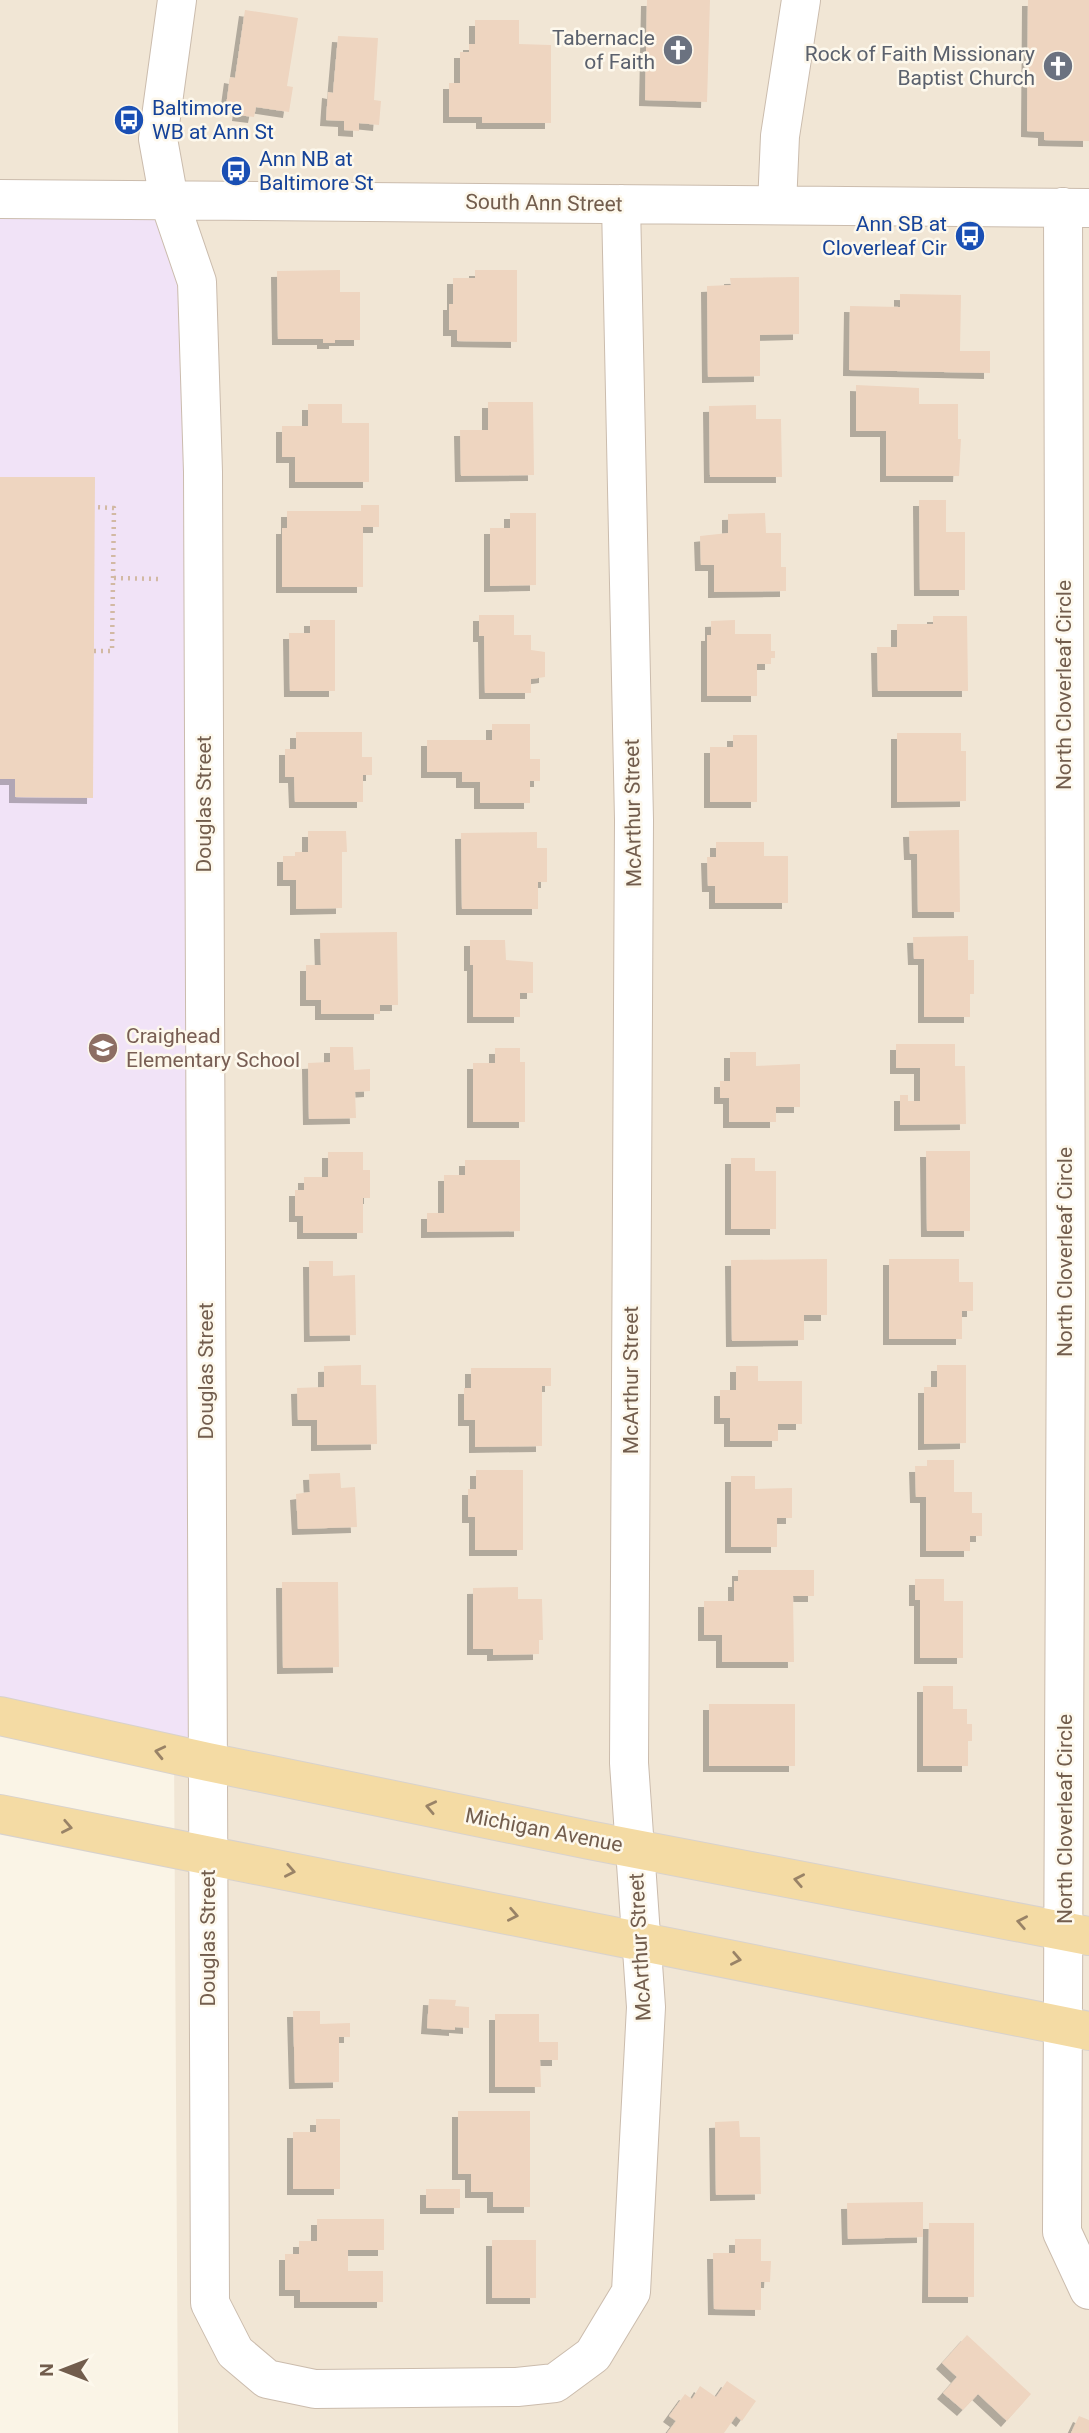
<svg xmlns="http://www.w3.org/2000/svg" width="1089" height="2433" viewBox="0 0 1089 2433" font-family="Roboto,sans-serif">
	<defs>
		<filter id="shadow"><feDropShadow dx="-6" dy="6" stdDeviation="0" flood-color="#0004"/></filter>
	</defs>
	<rect width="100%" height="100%" fill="#faf4e6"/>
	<path fill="#f1e6d5" d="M0,0H1089V196L0,198Z
		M1089,207V2433H178L165,214Z"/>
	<path fill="#f1e3f7" d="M0,199L169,200L197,282L208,1762L0,1716Z"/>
	<path fill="#eed5c0" filter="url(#shadow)" d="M647,0H710L707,102L645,100Z
		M1028,0H1089V141L1044,140V132L1027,131Z
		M245,10L298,18L287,86L293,87L289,112L256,107L254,117L238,115L239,108L226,106L230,77L235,78Z
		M475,20H519V44L551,45V123H482V117H449V83H460V52H469V44H475Z
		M338,36L378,38L374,100L381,101L379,125L359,123V131L344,130V121L326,120L328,92L333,93Z
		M340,270V292H360V340H335V343H323V339H278L277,271Z
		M475,270H517V342L457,341V330H449V304H453V278H475Z
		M799,277V334L760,335V376L708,377L707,286L731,285L730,278Z
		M900,294L961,295L960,351H990V373L849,370L850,306L900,307Z
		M856,385L919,388V404H958V439H961L959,476H886V431H856Z
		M488,402H533L534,475L461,476L460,430H488Z
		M308,404H342V423H369V482H295V457H282V426H308Z
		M756,405V419H781L782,477H710L709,406Z
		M0,477H95L93,798L15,797V779H0Z
		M919,500H946V532H965V590H920Z
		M361,505H379V527H363V587H282V528H287V511H361Z
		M510,513H536V585L490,586V528H510Z
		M765,513L766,533H781V567H786V591L714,592V565H701L700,536L728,533V514Z
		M479,615H514V635H531V650L545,652V677L531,679V693H485L484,636H479Z
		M933,616H967L968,691H878L877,647H897V624H933Z
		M310,620H335V691H290L289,633H310Z
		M735,620V634H771V651H775V658H771V664H757V696H707V635H711V621Z
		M492,724H530V759H540V781H530V803H480V782H462V772H427V740H492Z
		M296,732H362V757H372V775H363V802H295L294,777H285V749H296Z
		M897,733H961V751H966V801L897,802Z
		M733,735H757V802H710V747H733Z
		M959,830L960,912H918L917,854H910L909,831Z
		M308,831H346L347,852H342V908L296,909V880H283V856H295V852H308Z
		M537,832V848H547V882H538V909H462L461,833Z
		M716,842H764V856H788V903H715V886H708L707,857H716Z
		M397,932L398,1005H380V1014H321V1000H306V965H321L320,933Z
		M968,936V960H974V994H970V1017H924V959H914L913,937Z
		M470,940H505L506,960L533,962V993H520V1017H473V965H470Z
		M896,1044H955V1066H965L966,1124L900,1125V1095H908V1101H920V1068H896Z
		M330,1047H353L354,1070L370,1069V1091L355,1092L356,1118L309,1119L308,1063L330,1062Z
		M495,1048H520V1062H525V1122H473V1063H495Z
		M730,1052H756V1066L800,1064V1107H776V1122H729V1098H720V1081H730Z
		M926,1151H970V1231H927Z
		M328,1152H363V1170H370V1198H363V1233H303V1216H295V1190H304V1177H328Z
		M731,1158H755V1171H776V1229H731Z
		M465,1160H520V1231L427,1232V1213H444V1175H465Z
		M827,1259V1315H804V1340L732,1341L731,1260Z
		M889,1259H959V1282H973V1311H962V1339H889Z
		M309,1261H333V1276L355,1275L356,1335L310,1336Z
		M361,1365V1385H376L377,1444L317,1445V1420H298L297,1388L324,1387V1366Z
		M937,1365H966V1443L924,1444V1387H937Z
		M736,1366H758V1381H802V1424H778V1441H730V1418H720V1390H736Z
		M471,1368H551V1386H542V1446L475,1447V1420H464V1388H471Z
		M927,1460H954V1492H972V1513H982V1536H970V1551H926V1497H916L915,1466H927Z
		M476,1470H523V1550H475V1517H468V1489H476Z
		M340,1473L341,1488L355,1487L357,1527L298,1529L296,1494L310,1492L309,1474Z
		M731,1476H755V1489L792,1488V1518H777V1547H731Z
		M738,1570H814V1596H793L794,1662H722V1635H704V1601H734V1581H738Z
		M915,1579H944V1601H963V1658H920V1600H915Z
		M282,1582H338L339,1667L283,1668Z
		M518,1587V1599H542L543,1640H539V1654L493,1655V1649H473V1588Z
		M923,1686H953V1709H967V1724H972V1741H968V1766H923Z
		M709,1704H795V1766H709Z
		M429,1999L456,2000L455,2006L469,2007V2028L455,2027V2030L427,2028Z
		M293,2011H320V2024L350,2023V2037H339V2082L295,2083Z
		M495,2014H539V2042H558V2060H540L541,2087H495Z
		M458,2111H530V2207H493V2192H471V2174H458Z
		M316,2119H340V2189H293V2132H316Z
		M739,2121L740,2137H760L761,2194L716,2195L715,2122Z
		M426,2189H460V2208H426Z
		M923,2202V2237L848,2239L847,2203Z
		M317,2219H384V2250H348V2271H383V2302H300V2290H285V2254H299V2241H317Z
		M929,2223H974V2297H928Z
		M735,2239H761V2261H771L770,2282H761V2310L714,2309L713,2253H735Z
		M492,2240H536V2298H492Z
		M967,2335L1031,2394L1007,2421L978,2394L963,2410L943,2393L957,2377L942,2363Z
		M727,2381L756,2401L742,2421L736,2416L724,2433H667L676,2421L669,2416L685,2394L692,2399L700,2386L716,2397Z
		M1079,2416L1089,2420V2433H1071Z"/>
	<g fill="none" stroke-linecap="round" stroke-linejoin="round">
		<g stroke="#cbbcad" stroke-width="40">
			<path id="minor" d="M177,0L158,139L169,200L197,282L203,472L210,2303L235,2352L267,2379L315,2389L517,2387L555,2383L593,2355L631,2292L646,2007L629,1763L634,820L621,204
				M0,199L1089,208
				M777,205L780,136L801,0
				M1063,207L1066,1296L1062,2232L1089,2290"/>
		</g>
		<g stroke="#d8d2cd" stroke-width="40">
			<path id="major" d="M0,1716L208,1762L589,1840L1089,1936
				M0,1814L1089,2031"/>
		</g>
		<path stroke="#d2b9a3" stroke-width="4.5" stroke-dasharray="2 5" stroke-linecap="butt" d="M114,578L160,579
			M94,651H112L114,508L95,507"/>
		<use href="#minor" stroke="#fff" stroke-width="38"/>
		<use href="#major" stroke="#f4dba4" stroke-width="38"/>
	</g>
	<defs><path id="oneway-chevron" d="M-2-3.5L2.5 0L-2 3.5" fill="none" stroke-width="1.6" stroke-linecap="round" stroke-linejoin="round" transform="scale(1.75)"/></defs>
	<g stroke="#998367">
		<use href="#oneway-chevron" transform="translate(160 1752) rotate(-167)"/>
		<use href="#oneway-chevron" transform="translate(431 1807) rotate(-168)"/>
		<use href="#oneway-chevron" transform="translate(67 1827) rotate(11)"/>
		<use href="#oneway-chevron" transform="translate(290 1871) rotate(11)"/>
		<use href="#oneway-chevron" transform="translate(799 1880) rotate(-169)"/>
		<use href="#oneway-chevron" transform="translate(513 1915) rotate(11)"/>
		<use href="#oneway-chevron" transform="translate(1022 1922) rotate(-169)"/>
		<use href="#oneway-chevron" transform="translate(736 1959) rotate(11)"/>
	</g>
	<defs>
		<g id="church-disc" transform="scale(1.575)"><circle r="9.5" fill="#6b7280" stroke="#fdf8ec"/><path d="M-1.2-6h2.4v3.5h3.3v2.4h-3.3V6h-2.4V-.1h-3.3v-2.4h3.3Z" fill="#fff"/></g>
		<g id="bus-disc" transform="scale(1.575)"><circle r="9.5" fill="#1a4fb4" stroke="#fdf8ec"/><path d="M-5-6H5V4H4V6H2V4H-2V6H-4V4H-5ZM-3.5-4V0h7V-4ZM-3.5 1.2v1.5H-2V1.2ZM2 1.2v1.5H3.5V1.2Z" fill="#fff"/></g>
		<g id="school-disc" transform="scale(1.575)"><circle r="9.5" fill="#8d6e63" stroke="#fdf8ec"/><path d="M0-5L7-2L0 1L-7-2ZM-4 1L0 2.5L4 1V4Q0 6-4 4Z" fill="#fff"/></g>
	</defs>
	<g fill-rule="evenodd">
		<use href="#church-disc" x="678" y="50"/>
		<use href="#church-disc" x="1058" y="66"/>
		<use href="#bus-disc" x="129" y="120"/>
		<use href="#bus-disc" x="236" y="171"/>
		<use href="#bus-disc" x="970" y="236"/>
		<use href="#school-disc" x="103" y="1048"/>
	</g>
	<g text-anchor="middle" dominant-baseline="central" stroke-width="5" stroke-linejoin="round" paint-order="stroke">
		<g font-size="21" fill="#5b616d" stroke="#fdf8ec" text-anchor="end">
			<text x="655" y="38">Tabernacle<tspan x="655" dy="24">of Faith</tspan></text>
			<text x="1035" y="54">Rock of Faith Missionary<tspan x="1035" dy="24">Baptist Church</tspan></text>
		</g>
		<g font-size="21" fill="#164399" stroke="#fdf8ec" text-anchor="start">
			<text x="152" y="108">Baltimore<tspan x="152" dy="24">WB at Ann St</tspan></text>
			<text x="259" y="159">Ann NB at<tspan x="259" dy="24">Baltimore St</tspan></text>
			<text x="947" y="224" text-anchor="end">Ann SB at<tspan x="947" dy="24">Cloverleaf Cir</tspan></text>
		</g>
		<g font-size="21" fill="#725d4d" stroke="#fdf8ec">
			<text transform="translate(544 203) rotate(1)">South Ann Street</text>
			<text transform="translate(1064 685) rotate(-90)">North Cloverleaf Circle</text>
			<text transform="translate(204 804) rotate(-90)">Douglas Street</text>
			<text transform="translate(633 813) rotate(-91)">McArthur Street</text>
			<text transform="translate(1065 1252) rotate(-90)">North Cloverleaf Circle</text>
			<text transform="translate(206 1371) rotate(-90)">Douglas Street</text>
			<text transform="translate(631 1380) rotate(-90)">McArthur Street</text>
			<text transform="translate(1065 1819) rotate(-90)">North Cloverleaf Circle</text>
			<text transform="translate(544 1830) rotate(11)">Michigan Avenue</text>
			<text transform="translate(208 1938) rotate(-90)">Douglas Street</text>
			<text transform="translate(640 1947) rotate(-93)">McArthur Street</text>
		</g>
		<g font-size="21" fill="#785e54" stroke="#fdf8ec" text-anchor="start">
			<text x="126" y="1036">Craighead<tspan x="126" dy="24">Elementary School</tspan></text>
		</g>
	</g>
	<g transform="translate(63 2370) rotate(270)" stroke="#fdf8ec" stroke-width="5" paint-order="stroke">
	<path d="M0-5L12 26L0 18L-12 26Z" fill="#725d4d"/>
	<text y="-10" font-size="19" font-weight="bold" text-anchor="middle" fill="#725d4d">N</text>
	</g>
</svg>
